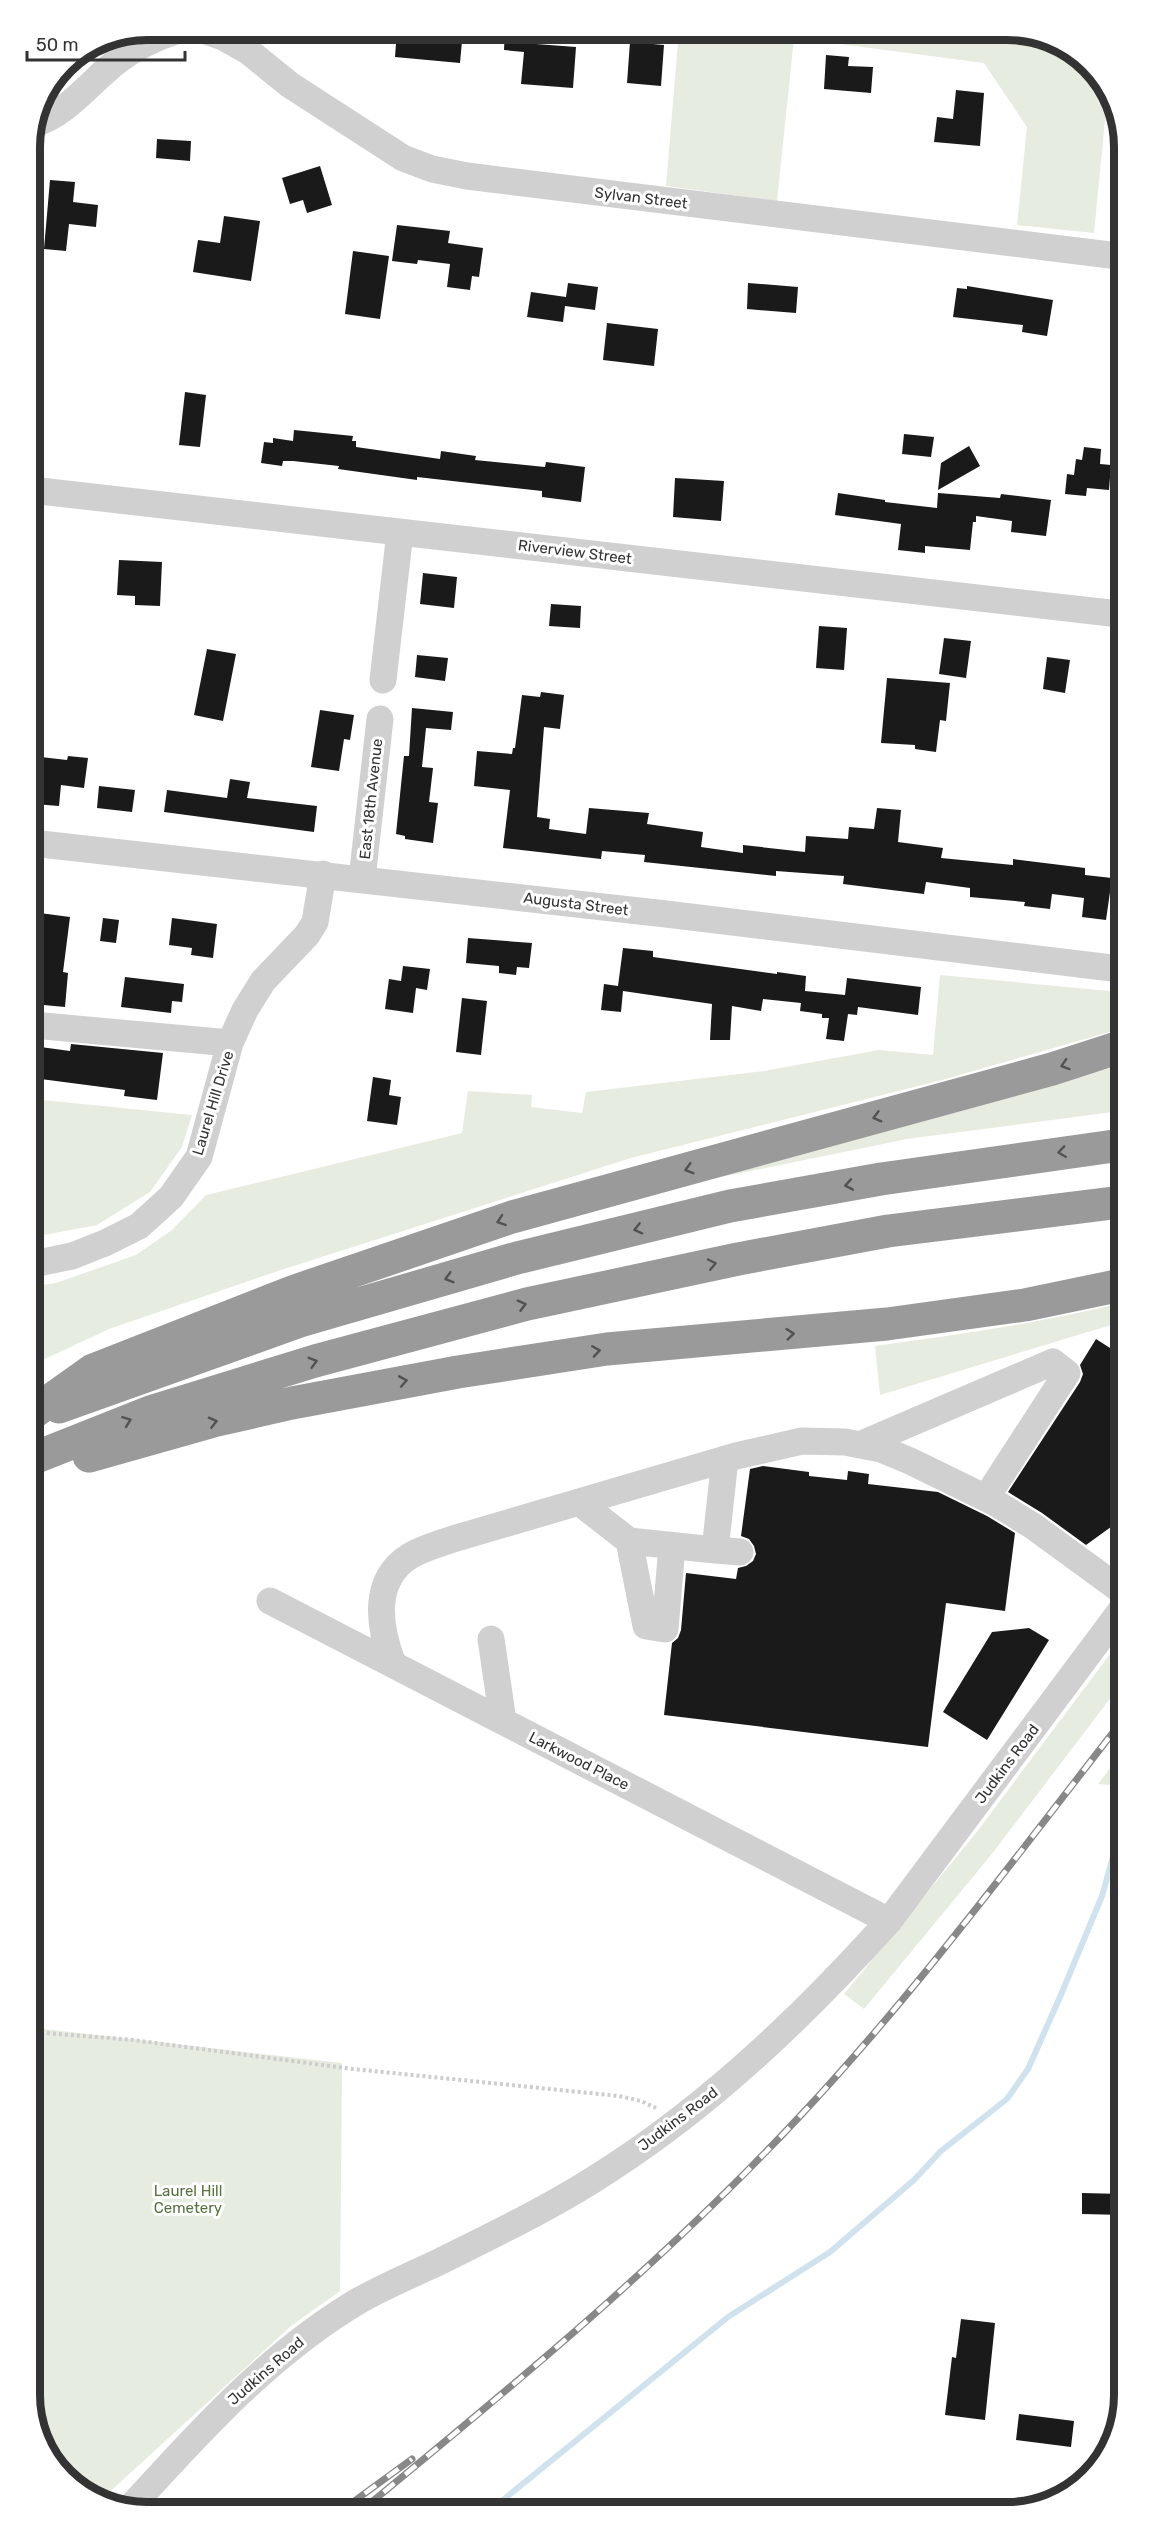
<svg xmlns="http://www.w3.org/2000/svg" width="1154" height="2542" viewBox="0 0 1154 2542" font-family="Rubik,sans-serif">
	<rect width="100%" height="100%" fill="#fff"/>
	<path fill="#e6ecdf" d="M679,30H1014L1078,55L1118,110V115L1105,120L1094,233L1017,225L1027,127L984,63L794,38L777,201L666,186Z
		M940,975L1120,992V1029L942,1080L631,1158L281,1270L109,1329L34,1364L33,1286L56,1283L136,1255L172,1230L206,1195L462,1133L468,1091L532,1095L531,1107L582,1113L586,1092L764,1071L879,1050L933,1055Z
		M1120,1065V1111L907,1139L677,1186C824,1143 974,1110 1120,1065Z
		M33,1099L192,1115L182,1147L150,1192L97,1225L33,1237Z
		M1121,1303V1322L880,1395L875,1346C958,1335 1040,1323 1121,1303Z
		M1122,1638V1683L991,1855L864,2009L844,1994L976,1833Z
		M1122,1752V1786L1098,1784Z
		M35,2028L342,2063L340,2291L291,2326L103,2498L76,2488L36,2432Z"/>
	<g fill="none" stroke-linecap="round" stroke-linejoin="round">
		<path stroke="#cfe2ee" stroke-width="6" d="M492,2509L728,2317L830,2252L914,2180L941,2151L1007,2099L1028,2069L1060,1997L1102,1896L1122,1824"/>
	</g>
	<path fill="#1a1a1a" d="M397,30H463L460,63L395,57Z
		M505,30H538L536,44L576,47L573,88L521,84L524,52L504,50Z
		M630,42L664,45L661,86L627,83Z
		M826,55L849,57L848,66L873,67L871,93L824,89Z
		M956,90L984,93L980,146L934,142L937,117L953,119Z
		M157,139L191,141L190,161L156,158Z
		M320,166L332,205L307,213L303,200L290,204L282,178Z
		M50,180L75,182L73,202L98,205L96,227L69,224L66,251L44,249Z
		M224,216L260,221L251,281L193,272L198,240L220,243Z
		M397,225L450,231L448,243L483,248L479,277L472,276L470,290L447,287L450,264L418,260L417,264L392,261Z
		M353,251L389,256L380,319L345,314Z
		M568,283L598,287L595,310L565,306L566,298L563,322L527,317L531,292L566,297Z
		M748,283L798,287L796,313L747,309Z
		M967,286L1053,300L1047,336L1022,332L1023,325L953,317L957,288L967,289Z
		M607,323L658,329L654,366L603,360Z
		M185,392L206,395L200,447L179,445Z
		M294,430L353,436L352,441H356V447L440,459L441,451L476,456L475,460L545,467L546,462L585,467L581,502L542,497V491L417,477V480L338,469L339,466L293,461H283L282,466L261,463L264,442L273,443V438L293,441Z
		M904,434L934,437L931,457L902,454Z
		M969,446L980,466L938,490L941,463Z
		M1084,447L1101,449L1100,464L1111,465L1109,490L1087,488L1086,496L1065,494L1067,474L1074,475L1076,459L1082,460Z
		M675,478L724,481L721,521L673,517Z
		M838,493L885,500V502L937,508L938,493L1000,498L1001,494L1051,500L1046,536L1011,532L1012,521L976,516V522H973L970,550L925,546V553L898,550L901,524L835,515Z
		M119,560L162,562L160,606L135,605V596L117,595Z
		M423,573L457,577L454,608L420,604Z
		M551,604L581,606L580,628L549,626Z
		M819,626L847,628L844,670L816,668Z
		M944,638L971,641L966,678L939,674Z
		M207,649L236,654L223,721L194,715Z
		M417,655L448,658L445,681L415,677Z
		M1047,657L1070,660L1065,693L1043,689Z
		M887,678L950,683L946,721L940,720L936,752L915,749V745L881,743Z
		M541,692L564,695L560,729L544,727L537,817L550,819L549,829L586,834L589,808L649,813L647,824L703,832L701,847L743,853V845L805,852L806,836L848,839L849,827L874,829L877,808L901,810L898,842L943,848L941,858L1013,865V859L1085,868V875L1112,878L1106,920L1082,917L1084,898L1052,894L1050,909L1024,906L1025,902L970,897V888L926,882L924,894L843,884L844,876L776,871V876L644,862L645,855L602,851L601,859L503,848L510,790L474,786L477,751L512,754L513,748H515L522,695L540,697Z
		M412,708L453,712L451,730L426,728L422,767L433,768L429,802L438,803L433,843L405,839V836L396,834L404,756H409Z
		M320,710L354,715L350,740L344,739L339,771L311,767Z
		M32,756L67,760L68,756L88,758L84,788L61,785L59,806L34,804L37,777L32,776Z
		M230,779L250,782L247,798L317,806L314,832L164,812L167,790L227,798Z
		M99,786L135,790L132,812L97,808Z
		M32,912L70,917L63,972L68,973L65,1007L33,1004L36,942L32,941Z
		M103,918L119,920L116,943L100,941Z
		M172,918L217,924L213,958L191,955L192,948L169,945Z
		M468,938L532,943L529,968L517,967L516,975L499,973V966L466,963Z
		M623,948L653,951V957L777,974V972L806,976L805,991L845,995L847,978L921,987L918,1015L858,1007L857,1015L848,1014L844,1041L826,1039L829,1018H822V1014L800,1011L801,1003L763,999L761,1011L732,1006L730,1040H710L712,1004L623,991L621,1012L601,1010L604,984L618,986Z
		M403,966L430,969L427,990L416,988L413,1013L385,1009L389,979L401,981Z
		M125,977L184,984L182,1002L172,1001L171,1013L121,1007Z
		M462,998L487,1001L481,1055L456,1052Z
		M71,1044L163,1053L157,1100L124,1096L125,1090L33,1078V1046L70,1051Z
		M373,1077L391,1080L389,1095L401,1097L397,1125L367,1121Z
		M1096,1339L1121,1355L1122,1519L1086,1545L1042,1513L1008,1492L1080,1382L1083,1374L1080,1365Z
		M763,1466L809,1472V1476L847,1480L848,1471L869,1474L868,1484L938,1492L987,1516L1015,1533L1005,1611L946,1603L928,1747L664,1715L672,1643L678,1638L681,1630L686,1573L736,1579L738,1568L746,1566L753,1561L756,1554L754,1546L749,1539L741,1536L750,1469Z
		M1029,1628L1049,1640L987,1740L943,1712L992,1632Z
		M1082,2193L1123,2194L1124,2215L1082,2214Z
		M961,2319L995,2323L985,2420L945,2415L952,2357L956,2358Z
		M1019,2414L1074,2421L1071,2447L1016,2440Z"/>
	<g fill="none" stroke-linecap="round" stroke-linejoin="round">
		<path stroke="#cdcdcd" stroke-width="4" stroke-dasharray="3 3" stroke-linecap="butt" d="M35,2032L133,2040L353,2069L619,2096L641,2101L656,2108"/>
		<path stroke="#d0d0d0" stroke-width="27" d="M203,30L223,37L248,51L290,85L403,158L432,169L467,176L1118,256
			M34,124C67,114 89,83 116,62C134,48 157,37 179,30
			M31,490L1119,614
			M383,680L400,532
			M32,843L666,914L1120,969
			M362,879L380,719
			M33,1025L230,1043
			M33,1264L72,1256L105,1243L139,1226L171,1197L199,1157L230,1043L245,1010L263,981L307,935L315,922L323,874
			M862,1444L1053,1362L1067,1373L986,1498
			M579,1502L629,1541L715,1550L725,1459
			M629,1541L646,1626L665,1629L672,1546
			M715,1550L740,1552
			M270,1601L889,1921
			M491,1639L503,1721
			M393,1664C379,1628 371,1580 410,1556C423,1548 439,1544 453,1539L736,1456L802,1441L845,1442L881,1449L910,1461L994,1502L1033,1526L1122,1591
			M130,2508C200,2431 270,2353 360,2300C385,2286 413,2274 439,2262C497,2233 556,2205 610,2169C715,2101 806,2013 889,1921L1122,1609"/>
		<path stroke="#9a9a9a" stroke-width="33" d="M59,1407L300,1321L517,1258L730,1206L881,1179L1121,1145
			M34,1412L93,1370L292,1292L512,1217L1052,1069L1120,1047
			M89,1456L213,1421L292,1403L458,1372L607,1349L887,1324L1025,1305L1121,1285
			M34,1458L150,1412L315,1361L527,1304L738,1259L888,1231L1121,1202"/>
		<g stroke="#888" stroke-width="7">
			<path id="rail" d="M342,2510L412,2459
				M362,2510C514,2385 667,2259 801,2115C917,1991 1018,1854 1122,1721"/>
		</g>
		<use href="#rail" stroke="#fff" stroke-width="4.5" stroke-dasharray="14" stroke-linecap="butt"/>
	</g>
	<defs><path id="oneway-chevron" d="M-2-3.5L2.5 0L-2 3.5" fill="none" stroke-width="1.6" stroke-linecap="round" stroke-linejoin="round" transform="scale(1.5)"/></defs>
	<g stroke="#525252">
		<use href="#oneway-chevron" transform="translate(1065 1065) rotate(162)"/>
		<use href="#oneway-chevron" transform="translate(877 1117) rotate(165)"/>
		<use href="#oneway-chevron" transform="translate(1062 1152) rotate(172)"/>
		<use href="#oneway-chevron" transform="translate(689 1169) rotate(164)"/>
		<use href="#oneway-chevron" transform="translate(849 1185) rotate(170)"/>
		<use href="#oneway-chevron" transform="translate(501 1221) rotate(161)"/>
		<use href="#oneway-chevron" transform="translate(638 1229) rotate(166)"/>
		<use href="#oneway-chevron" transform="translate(712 1264) rotate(-12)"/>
		<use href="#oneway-chevron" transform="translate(449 1278) rotate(164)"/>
		<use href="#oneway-chevron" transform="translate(522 1305) rotate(-15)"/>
		<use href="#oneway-chevron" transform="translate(790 1334) rotate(-6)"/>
		<use href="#oneway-chevron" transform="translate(596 1351) rotate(-9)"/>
		<use href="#oneway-chevron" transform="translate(313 1362) rotate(-16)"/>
		<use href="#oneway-chevron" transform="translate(403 1381) rotate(-10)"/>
		<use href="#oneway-chevron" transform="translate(127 1421) rotate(-21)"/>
		<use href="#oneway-chevron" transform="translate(213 1422) rotate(-14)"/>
	</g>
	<g text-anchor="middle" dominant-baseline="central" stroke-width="6" stroke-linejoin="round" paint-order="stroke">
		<g font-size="15" fill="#333" stroke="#fff">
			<text transform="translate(641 198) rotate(7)">Sylvan Street</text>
			<text transform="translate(575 552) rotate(7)">Riverview Street</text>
			<text transform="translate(371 799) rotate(-84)">East 18th Avenue</text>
			<text transform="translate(576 904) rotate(7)">Augusta Street</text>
			<text transform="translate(213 1103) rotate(-73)">Laurel Hill Drive</text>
			<text transform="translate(579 1761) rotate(27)">Larkwood Place</text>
			<text transform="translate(1007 1764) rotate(-53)">Judkins Road</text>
			<text transform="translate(678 2119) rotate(-37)">Judkins Road</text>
			<text transform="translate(266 2371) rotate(-41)">Judkins Road</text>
		</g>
		<g font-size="15" fill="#56703f" stroke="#fff">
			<text x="188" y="2191">Laurel Hill<tspan x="188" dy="17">Cemetery</tspan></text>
		</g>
	</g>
	<path d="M0 0H1154V2542H0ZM147 40H1007A107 107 0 0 1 1114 147V2395A107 107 0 0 1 1007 2502H147A107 107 0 0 1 40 2395V147A107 107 0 0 1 147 40Z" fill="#fff" fill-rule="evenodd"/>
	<path fill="none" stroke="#333" stroke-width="8" d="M147 40H1007A107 107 0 0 1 1114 147V2395A107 107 0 0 1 1007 2502H147A107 107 0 0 1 40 2395V147A107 107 0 0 1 147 40Z"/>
	<path d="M27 51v9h158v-9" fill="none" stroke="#333333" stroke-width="3"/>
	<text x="36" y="51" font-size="18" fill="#333333" stroke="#ffffff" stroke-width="4.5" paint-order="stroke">50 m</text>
</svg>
